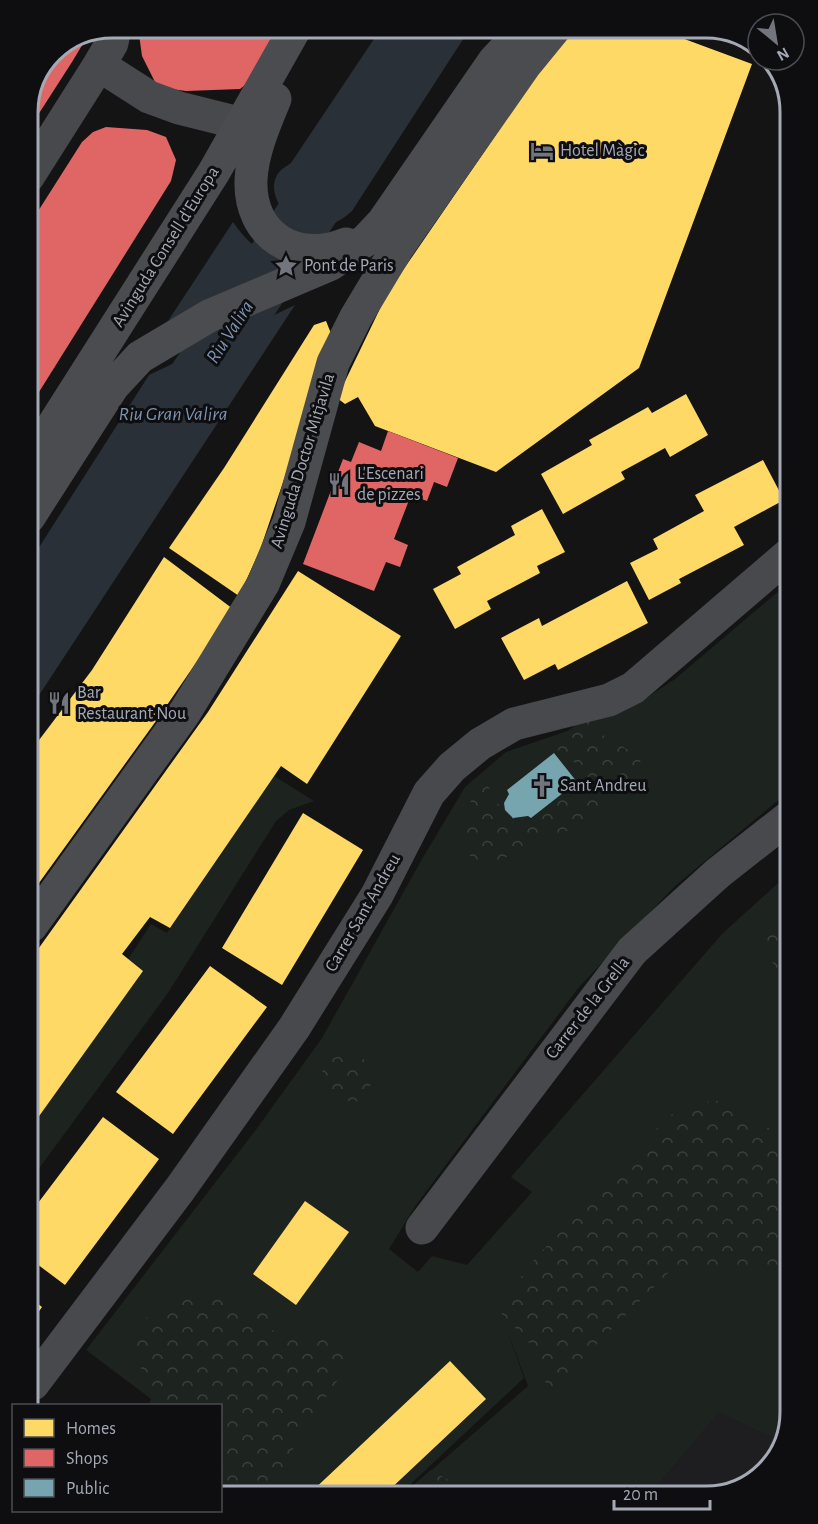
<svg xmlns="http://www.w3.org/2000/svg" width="818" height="1524" viewBox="0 0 818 1524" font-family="'Alegreya Sans',sans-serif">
	<defs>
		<pattern id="forest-crowns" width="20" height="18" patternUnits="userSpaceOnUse" patternTransform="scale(1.5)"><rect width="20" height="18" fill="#1d231e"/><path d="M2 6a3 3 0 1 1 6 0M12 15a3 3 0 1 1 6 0" fill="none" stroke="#3b403c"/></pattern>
	</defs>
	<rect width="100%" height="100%" fill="#141414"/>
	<path fill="#1e1e20" d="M718,1412L791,1413L777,1460L739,1490L653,1491Z"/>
	<path fill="#1d231e" d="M787,584L788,792L675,886L579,987L416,1205L389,1249L418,1272L432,1256L467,1265L532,1192L511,1177L722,934L788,874L791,1413L782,1442L719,1412L653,1491L404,1494L528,1386L507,1330L524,1378L400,1494L221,1496L220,1406L149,1405L151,1399L86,1350L255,1131L322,1038L422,859L465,787L506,752L573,729L640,702L675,679Z
		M274,776L314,801L289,810L276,821L168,993L32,1178V1126L140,973L125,964L151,924L167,933Z"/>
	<path fill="url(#forest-crowns)" d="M585,718L601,734L642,758L626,792L576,827L497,861L476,867L462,839L471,800L484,778L497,803L519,819L546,814L584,777L569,755L548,746Z
		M776,926L789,947V987L761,945Z
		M351,1054L377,1065L365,1102L338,1100L322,1090L323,1060Z
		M727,1100L779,1135L790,1139V1270L787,1272L671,1270L549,1392L534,1348L499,1311L530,1264L661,1124L684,1104Z
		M187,1289L242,1306H269L274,1335L345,1341L342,1374L294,1443L284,1495L221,1496L220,1406L164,1405L137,1362L134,1327Z
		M431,1470L471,1493L403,1494Z"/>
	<path fill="#2a3037" d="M382,27H471L352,211C342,220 329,228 315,228C291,229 261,192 280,171C283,168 288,165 291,163Z
		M233,222C246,241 261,254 282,263L168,321Z
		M295,305L30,709L29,563L149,375Z"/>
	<path fill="#ffd966" d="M575,27H652L752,64L639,368L496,472L375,426L358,397L345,404L337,398L388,292L561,40Z
		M712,27L758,44V52L688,28Z
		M326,321L332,336L314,391L260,550L239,596L169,548L224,468L314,325Z
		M686,394L708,435L670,457L665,448L621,472L625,479L563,514L541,474L592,445L589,440L648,407L652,413Z
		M763,460L784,500L734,527L744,545L679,579L681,583L649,600L630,563L658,549L653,539L704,511L695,495Z
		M542,509L565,552L537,566L540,573L487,601L491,609L455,629L433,589L461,574L457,567L515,535L511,526Z
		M164,557L233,609L156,721L31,894L30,752L92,670Z
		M298,571L401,636L307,784L281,766L170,928L150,917L122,954L143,971L32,1126L31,959L208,712Z
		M627,581L648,623L558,670L555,664L524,680L501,638L539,618L542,626Z
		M303,813L363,850L282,985L222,948Z
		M210,966L267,1007L173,1134L116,1092Z
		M103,1117L159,1159L65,1285L33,1261L32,1211Z
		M305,1201L349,1232L296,1305L253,1274Z
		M33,1300L42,1307L33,1320Z
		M450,1361L486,1399L385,1494L308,1495Z"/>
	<path fill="#e06666" d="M138,27H277L254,78L240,89L186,91L164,88L156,84L142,56Z
		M87,37L72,62L27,132V107L52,52Z
		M106,127L147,130L166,137L176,160L171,181L29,408L28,227L82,142L93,132Z
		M388,431L458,458L447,487L434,482L427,501L411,495L394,539L408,545L400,567L386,562L374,591L303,564L343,459L351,462L359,442L381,451Z"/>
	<path fill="#76a5af" d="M554,753L577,782L531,818L528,816L513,818L505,810L504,803L509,794L507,790Z"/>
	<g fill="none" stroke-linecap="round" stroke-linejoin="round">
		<path stroke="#2a3037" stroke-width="58" d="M178,408L345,156"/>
		<path stroke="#48494d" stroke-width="33" d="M99,65L149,97L179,108L243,124
			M28,177L99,65L112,43L115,27
			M422,1228L632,951L718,873L788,818
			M33,1384L180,1189L294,1028L377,895L429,793L452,767L480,744L514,724L609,700L633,688L787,556"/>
		<path stroke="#4a4c4f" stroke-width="33" d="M275,99C265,123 252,153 251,180C249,236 296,264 346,244
			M29,463L214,172L296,27
			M29,517L113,386L140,357L209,316L331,264L366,240L383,222L494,61L526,27
			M31,926L185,712L263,584L289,522L333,363L356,317L398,247L525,65L556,27"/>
	</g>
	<defs>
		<g id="hotel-bare" transform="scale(1.8)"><path d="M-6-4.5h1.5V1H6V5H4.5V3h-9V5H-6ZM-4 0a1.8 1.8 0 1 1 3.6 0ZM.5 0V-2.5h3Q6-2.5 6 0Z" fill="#72757d" stroke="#0e0e10" stroke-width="2.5" paint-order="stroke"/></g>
		<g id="sight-bare" transform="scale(1.8)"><path d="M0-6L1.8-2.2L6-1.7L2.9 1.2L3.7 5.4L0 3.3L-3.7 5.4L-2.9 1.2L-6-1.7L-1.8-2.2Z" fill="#72757d" stroke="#0e0e10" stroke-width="2.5" paint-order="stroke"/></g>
		<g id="restaurant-bare" transform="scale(1.8)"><path d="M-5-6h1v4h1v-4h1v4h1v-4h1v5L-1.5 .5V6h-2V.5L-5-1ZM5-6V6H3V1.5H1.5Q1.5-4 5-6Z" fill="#72757d" stroke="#0e0e10" stroke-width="2.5" paint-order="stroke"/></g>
		<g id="church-bare" transform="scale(1.8)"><path d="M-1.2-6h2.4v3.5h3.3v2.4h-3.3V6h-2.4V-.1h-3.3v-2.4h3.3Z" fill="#72757d" stroke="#0e0e10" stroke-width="2.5" paint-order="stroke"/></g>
	</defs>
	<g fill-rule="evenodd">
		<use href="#hotel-bare" x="542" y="151"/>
		<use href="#sight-bare" x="286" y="266"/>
		<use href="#restaurant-bare" x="339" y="484"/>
		<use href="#restaurant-bare" x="59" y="703"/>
		<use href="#church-bare" x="542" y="786"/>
	</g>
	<g text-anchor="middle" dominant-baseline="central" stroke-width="6" stroke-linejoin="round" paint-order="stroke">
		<g font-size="18" fill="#a5a9b5" stroke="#0e0e10" text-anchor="start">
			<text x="560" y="151">Hotel Màgic</text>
			<text x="304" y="266">Pont de Paris</text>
			<text x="357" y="474">L'Escenari<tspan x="357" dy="21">de pizzes</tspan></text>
			<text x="77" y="693">Bar<tspan x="77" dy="21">Restaurant Nou</tspan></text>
			<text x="560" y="786">Sant Andreu</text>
		</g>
		<g font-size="18" fill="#a5a9b5" stroke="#0e0e10">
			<text transform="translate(166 247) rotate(-58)">Avinguda Consell d'Europa</text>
			<text transform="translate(303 461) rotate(-73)">Avinguda Doctor Mitjavila</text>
			<text transform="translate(363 913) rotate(-60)">Carrer Sant Andreu</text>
			<text transform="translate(588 1008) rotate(-52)">Carrer de la Grella</text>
		</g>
		<g font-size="20" font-style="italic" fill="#7d93b0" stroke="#0e0e10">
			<text transform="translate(230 332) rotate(-57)">Riu Valira</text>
			<text x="173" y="414">Riu Gran Valira</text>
		</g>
	</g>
	<path d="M0 0H818V1524H0ZM112 38H706A74 74 0 0 1 780 112V1412A74 74 0 0 1 706 1486H112A74 74 0 0 1 38 1412V112A74 74 0 0 1 112 38Z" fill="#0e0e10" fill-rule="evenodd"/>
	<path fill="none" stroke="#a5a9b5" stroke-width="3" d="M112 38H706A74 74 0 0 1 780 112V1412A74 74 0 0 1 706 1486H112A74 74 0 0 1 38 1412V112A74 74 0 0 1 112 38Z"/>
	<rect x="12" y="1404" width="210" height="108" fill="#0e0e10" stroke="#4a4c52" stroke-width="1.5"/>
	<rect x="24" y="1419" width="30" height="18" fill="#ffd966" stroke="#4a4c52" stroke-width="1.5"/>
	<text x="66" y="1434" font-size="18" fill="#a5a9b5">Homes</text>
	<rect x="24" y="1449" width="30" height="18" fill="#e06666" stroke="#4a4c52" stroke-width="1.5"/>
	<text x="66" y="1464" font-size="18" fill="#a5a9b5">Shops</text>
	<rect x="24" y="1479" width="30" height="18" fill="#76a5af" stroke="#4a4c52" stroke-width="1.5"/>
	<text x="66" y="1494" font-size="18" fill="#a5a9b5">Public</text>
	<g transform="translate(776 42) rotate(150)"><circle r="28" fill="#0e0e10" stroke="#4a4c52" stroke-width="1.5"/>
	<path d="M0-4.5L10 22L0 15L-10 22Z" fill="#72757d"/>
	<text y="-9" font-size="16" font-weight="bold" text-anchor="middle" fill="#a5a9b5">N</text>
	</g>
	<path d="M614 1500v9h96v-9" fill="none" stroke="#a5a9b5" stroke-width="3"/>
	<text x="623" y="1500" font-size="18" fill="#a5a9b5" stroke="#0e0e10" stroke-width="4.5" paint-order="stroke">20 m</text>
</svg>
